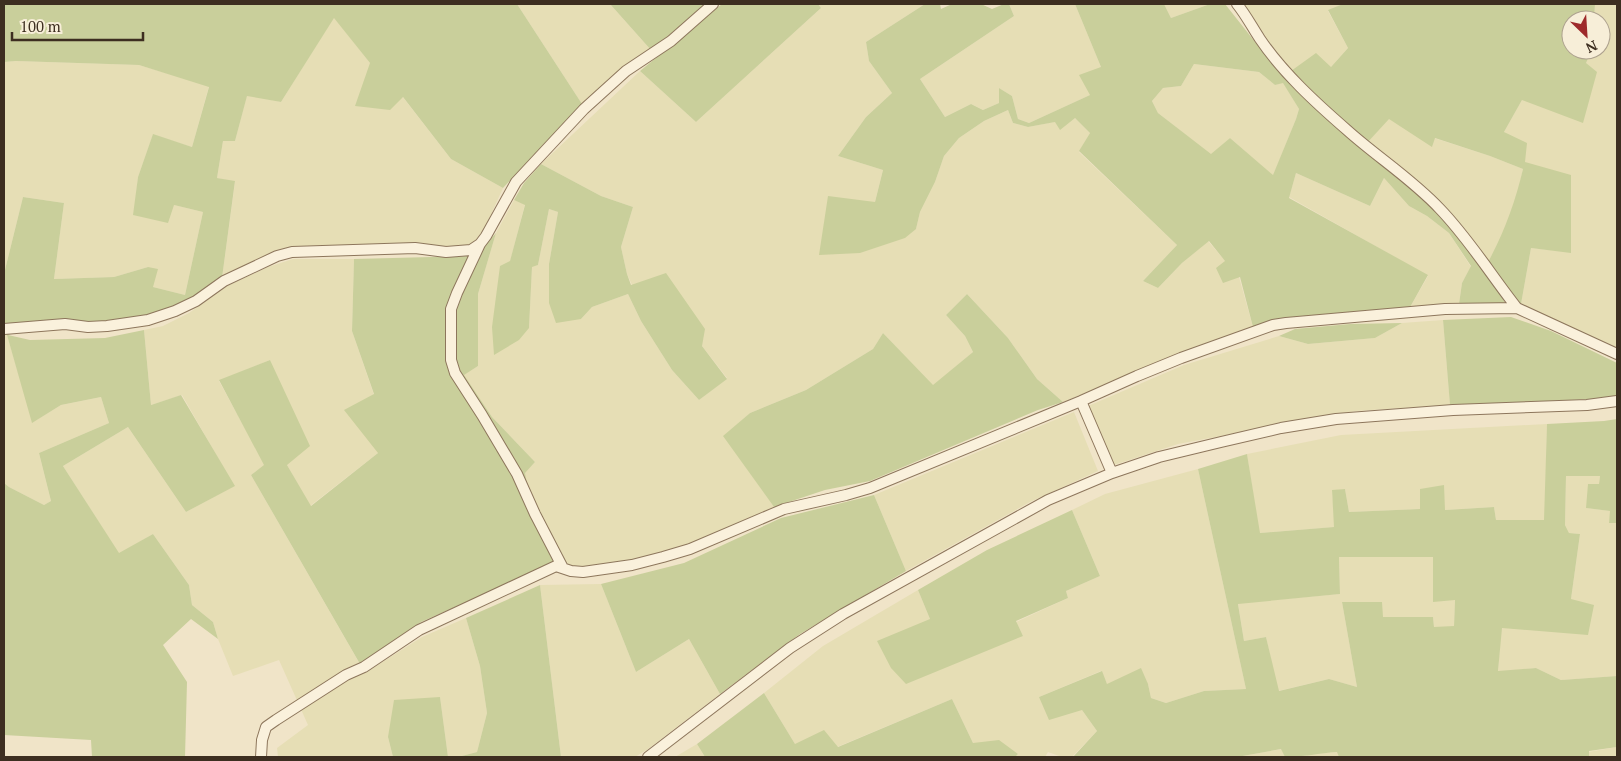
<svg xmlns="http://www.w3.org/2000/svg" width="1621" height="761" viewBox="0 0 1621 761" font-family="'PT Serif',serif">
	<rect width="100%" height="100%" fill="#f0e4c8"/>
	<path fill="#e6deb5" d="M517,4H610L651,50L582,104Z
		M818,4H925L866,42L869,61L892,93L866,117L838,156L883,170L875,202L916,229L920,212L935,182L944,156L959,138L984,121L1008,110L1013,123L1028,127L1075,118L1090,133L1079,152L1177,245L1143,281L1158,288L1182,263L1208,241L1239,277L1253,327L1063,402L1037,379L1008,338L967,294L946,315L965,336L973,352L933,386L883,333L873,349L806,390L750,413L724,436L774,507L687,545L620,564L574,567L559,561L531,505L524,473L535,462L492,417L463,375L478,366V294L496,233L514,200L525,204L510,262L529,328L532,266L538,265L549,209L558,212L549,264L581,319L592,307L628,294L641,321L672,370L699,400L727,378L702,346L632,285L627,274L621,247L633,207L601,196L541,164L640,71L696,122L821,8Z
		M1009,4H1075L1101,67L1090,95L1029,123L1018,119L1012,96L999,88V103L983,110L971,104L945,117L920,79L1014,16Z
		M1164,4H1210L1171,18Z
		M1241,4H1343L1328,11L1348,48L1331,67L1291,71L1267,42Z
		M1595,4H1617V350L1521,304L1531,248L1571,252L1524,162L1504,132L1522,100L1586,63L1592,50H1601V20H1594Z
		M334,17L370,63L402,96L451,159L503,188L479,241L470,246L453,248H302L222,278L235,182L217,178L223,141H235L247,95L281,102Z
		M16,61L139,65L209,86L192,147L153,135L138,177L134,215L174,205L203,212L185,295L153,287L148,267L114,277L54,279L64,203L23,197L4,274V62Z
		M1194,64L1259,72L1275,85L1283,82L1299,109L1296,119L1273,176L1230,138L1211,155L1158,113L1152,101L1163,88L1181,86Z
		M1389,118L1432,146L1434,138L1490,156L1523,169L1517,198L1500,241L1487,264L1367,143Z
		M1296,173L1370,206L1384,178L1409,206L1427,216L1449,233L1471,267L1462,283L1459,304L1409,309L1428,276L1289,197Z
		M293,259H354L352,331L374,395L378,453L310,506L287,465L270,360L219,381L265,465L251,475L365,673L422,637L466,618L480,666L487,713L477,752L458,757H448L440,697L388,737L393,757H278L277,748L308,725L279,660L233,676L218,639L213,622L192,605L189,585L153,534L119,554L63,466L128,427L186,512L234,486L182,395L151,405L144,330L163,326L189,313L227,286L268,267Z
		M1443,320L1450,405L1356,411L1178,444L1114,465L1088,406L1184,365L1279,336L1308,344L1375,338L1402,323Z
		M4,335H7L33,422L61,405L101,397L109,423L39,453L51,501L44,505L9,487L4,483Z
		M1074,412L1098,471L1030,502L906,571L874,495Z
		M1547,424L1545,520H1496L1494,507L1444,510V486L1420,509L1349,512L1345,489L1332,491L1335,527L1259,533L1247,454L1341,435Z
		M1198,469L1246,689L1204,691L1166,703L1151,698L1148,684H1107L1101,671L1039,697L1082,710L1097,731L1072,757H1062L1048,752L1045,757H1015L1018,754L973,743L952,699L837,747L795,744L764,693L823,646L918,590L930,619L1023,636L1016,622L1068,598L1066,591L1100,576L1072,510L1105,494Z
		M1566,476H1600L1599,484L1586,508L1611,511L1609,523H1617V676L1561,680L1536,668L1498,672L1501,628L1571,599L1580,534L1569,533L1565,525Z
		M1339,557H1433V601L1455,599L1454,627H1434L1433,617H1383L1342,602L1357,687L1329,679L1278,691L1266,637L1244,641L1238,603L1340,594Z
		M601,584L636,672L689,639L720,694L648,749L635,757H561L540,585Z
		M697,744L705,757H675Z
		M1617,747V757H1589L1588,752Z
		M1282,749L1285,757H1237Z
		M1338,752L1339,757H1301L1311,754Z"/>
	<path fill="#c9cf9b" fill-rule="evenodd" d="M4,4H517L582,104L503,188L451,159L403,97L390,110L355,106L370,63L334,18L281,102L247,96L235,141H223L217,178L235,181L222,278L199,297L154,315L89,324L42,321L8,335L30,340L105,338L144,330L151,405L181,395L235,486L186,512L128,427L63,466L119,553L153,534L189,585L192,605L213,622L218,639L191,619L163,645L187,682L185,757H92L91,740L4,735V483L9,487L44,505L51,501L39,453L109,423L101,397L61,405L32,423L7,335H4V274L23,197L64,203L54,279L114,277L148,267L158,269L153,287L185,295L203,212L174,205L168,223L133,215L138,177L153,134L192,147L209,87L139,65L16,61L4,62Z
		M610,4H707L651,50Z
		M722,4H818L821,8L696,122L640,71Z
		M925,4H940L941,9L952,4H981L992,9L1004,4H1009L1014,16L920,79L945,117L971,104L983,110L999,103V88L1012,96L1018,119L1029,123L1090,95L1079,75L1101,67L1075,4H1164L1171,18L1210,4H1225L1275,67L1328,120L1408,184L1444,219L1500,293L1506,305L1459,304L1462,283L1471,266L1449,233L1427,216L1409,206L1384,178L1370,206L1296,173L1289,198L1428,275L1409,309L1282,318L1253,327L1240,277L1223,283L1216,268L1225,261L1209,241L1182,263L1158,288L1143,281L1177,245L1079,151L1090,133L1075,118L1060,130L1055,122L1028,127L1013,123L1008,110L984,121L959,138L944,156L935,182L920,212L916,229L905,238L860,253L819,255L828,196L875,202L883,170L838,156L866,117L892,93L869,61L866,42ZM1194,64L1259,72L1275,85L1283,83L1299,109L1296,119L1273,175L1230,138L1211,154L1158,113L1152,101L1163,88L1181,86Z
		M1343,4H1595L1594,20H1571V50H1592L1586,63L1597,72L1583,123L1522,100L1504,132L1527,143L1525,162L1571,175V253L1531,248L1521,304L1487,264C1504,233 1515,203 1523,169L1490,156L1435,138L1432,147L1389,119L1367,143L1325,107L1291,71L1316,53L1331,67L1348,48L1328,10Z
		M541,164L601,196L633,207L621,247L627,274L631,285L666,273L705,329L702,346L727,379L699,400L672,370L641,321L628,294L592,307L581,319L556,323L549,303V264L558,212L549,209L538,265L532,267L529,328L519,340L494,355L492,327L500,266L510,261L525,205L514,200L524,183Z
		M496,233L478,294V366L464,375L492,417L535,462L525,473L531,505L559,561L421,622L360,664L251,475L264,465L219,380L270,360L310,446L287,465L311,506L378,453L344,410L374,394L352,331L354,259L470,256L480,251Z
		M967,294L1008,338L1037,379L1063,402L1038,410L870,481L825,490L774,507L723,436L750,413L806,390L873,349L883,333L933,385L973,352L965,336L946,315Z
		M1511,317L1551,331L1617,363V396L1593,399L1450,405L1443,320Z
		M1402,323L1375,338L1308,344L1279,336L1295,329L1350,324Z
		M1617,419V523H1609L1610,511L1586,508L1588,484H1599L1600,476H1566L1565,525L1569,533L1580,534L1571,599L1594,605L1588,635L1502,628L1498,671L1536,668L1561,680L1617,676V747L1589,751V757H1339L1337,752C1320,753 1303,757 1285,757L1281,749L1237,757H1073L1097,731L1082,710L1049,720L1039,697L1102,671L1107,684L1141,668L1148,684L1151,698L1166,703L1204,691L1246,689L1198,469L1247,454L1260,533L1334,527L1332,490L1345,489L1349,512L1420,509V489L1444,485L1445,510L1494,507L1496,520H1544L1547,424L1604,421ZM1339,557H1433V602L1455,600L1454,626L1434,627L1433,617H1383L1382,602H1342L1357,687L1329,679L1279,691L1266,637L1244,641L1238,604L1340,594Z
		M874,495L906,571L800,634L720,694L689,639L636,672L601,584L684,563L781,518Z
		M1072,510L1100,576L1066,591L1068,598L1016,621L1023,636L906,684L891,668L877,641L930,619L918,590L987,550Z
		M540,585L561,757H458L477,752L487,713L480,666L466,618Z
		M764,693L795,744L824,730L838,747L952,699L973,743L999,740L1018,754L1015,757H705L697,744Z
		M440,697L448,757H393L388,737L394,700Z"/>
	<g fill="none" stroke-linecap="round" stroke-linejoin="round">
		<g stroke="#8d765c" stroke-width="12">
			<path id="street" d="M1237,4C1246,15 1252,27 1260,39C1283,73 1316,103 1347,130C1377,157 1412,179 1440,209C1469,239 1491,275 1517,308
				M480,244L457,293L451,309V360L455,373L482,415L517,474L535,514L563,568
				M4,329L65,324L88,327L107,326L148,320L175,311L196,301L224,281L277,256L292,252L415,248L446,252L471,250L480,244L486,236L516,182L584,109L626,71L671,41L713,4
				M1081,401L1112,473
				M261,757L262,740L266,727L276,720L346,675L364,667L419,630L556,566L571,571L583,572L632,565L663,557L690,549L784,509L846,495L870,488L1081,401L1137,376L1181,358L1273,325L1286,323L1445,309L1517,308L1617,354
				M648,757L790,648L843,614L1048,500L1112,473L1159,457L1221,442L1281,428L1336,419L1453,410L1587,405L1617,401"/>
		</g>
		<use href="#street" stroke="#faf1dc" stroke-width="10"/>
	</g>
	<rect width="1621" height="761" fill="none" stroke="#3d2e20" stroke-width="10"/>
	<g transform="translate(1586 35) rotate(155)"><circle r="24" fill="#f7eed8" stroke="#ada18e"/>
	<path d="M0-4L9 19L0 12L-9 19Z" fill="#9e2a2b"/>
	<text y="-8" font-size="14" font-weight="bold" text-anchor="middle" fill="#3d2e20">N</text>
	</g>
	<path d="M12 32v8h131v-8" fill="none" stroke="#3d2e20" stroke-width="2.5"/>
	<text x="20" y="32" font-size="15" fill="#3d2e20" stroke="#f7eed8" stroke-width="4" paint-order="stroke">100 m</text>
</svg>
